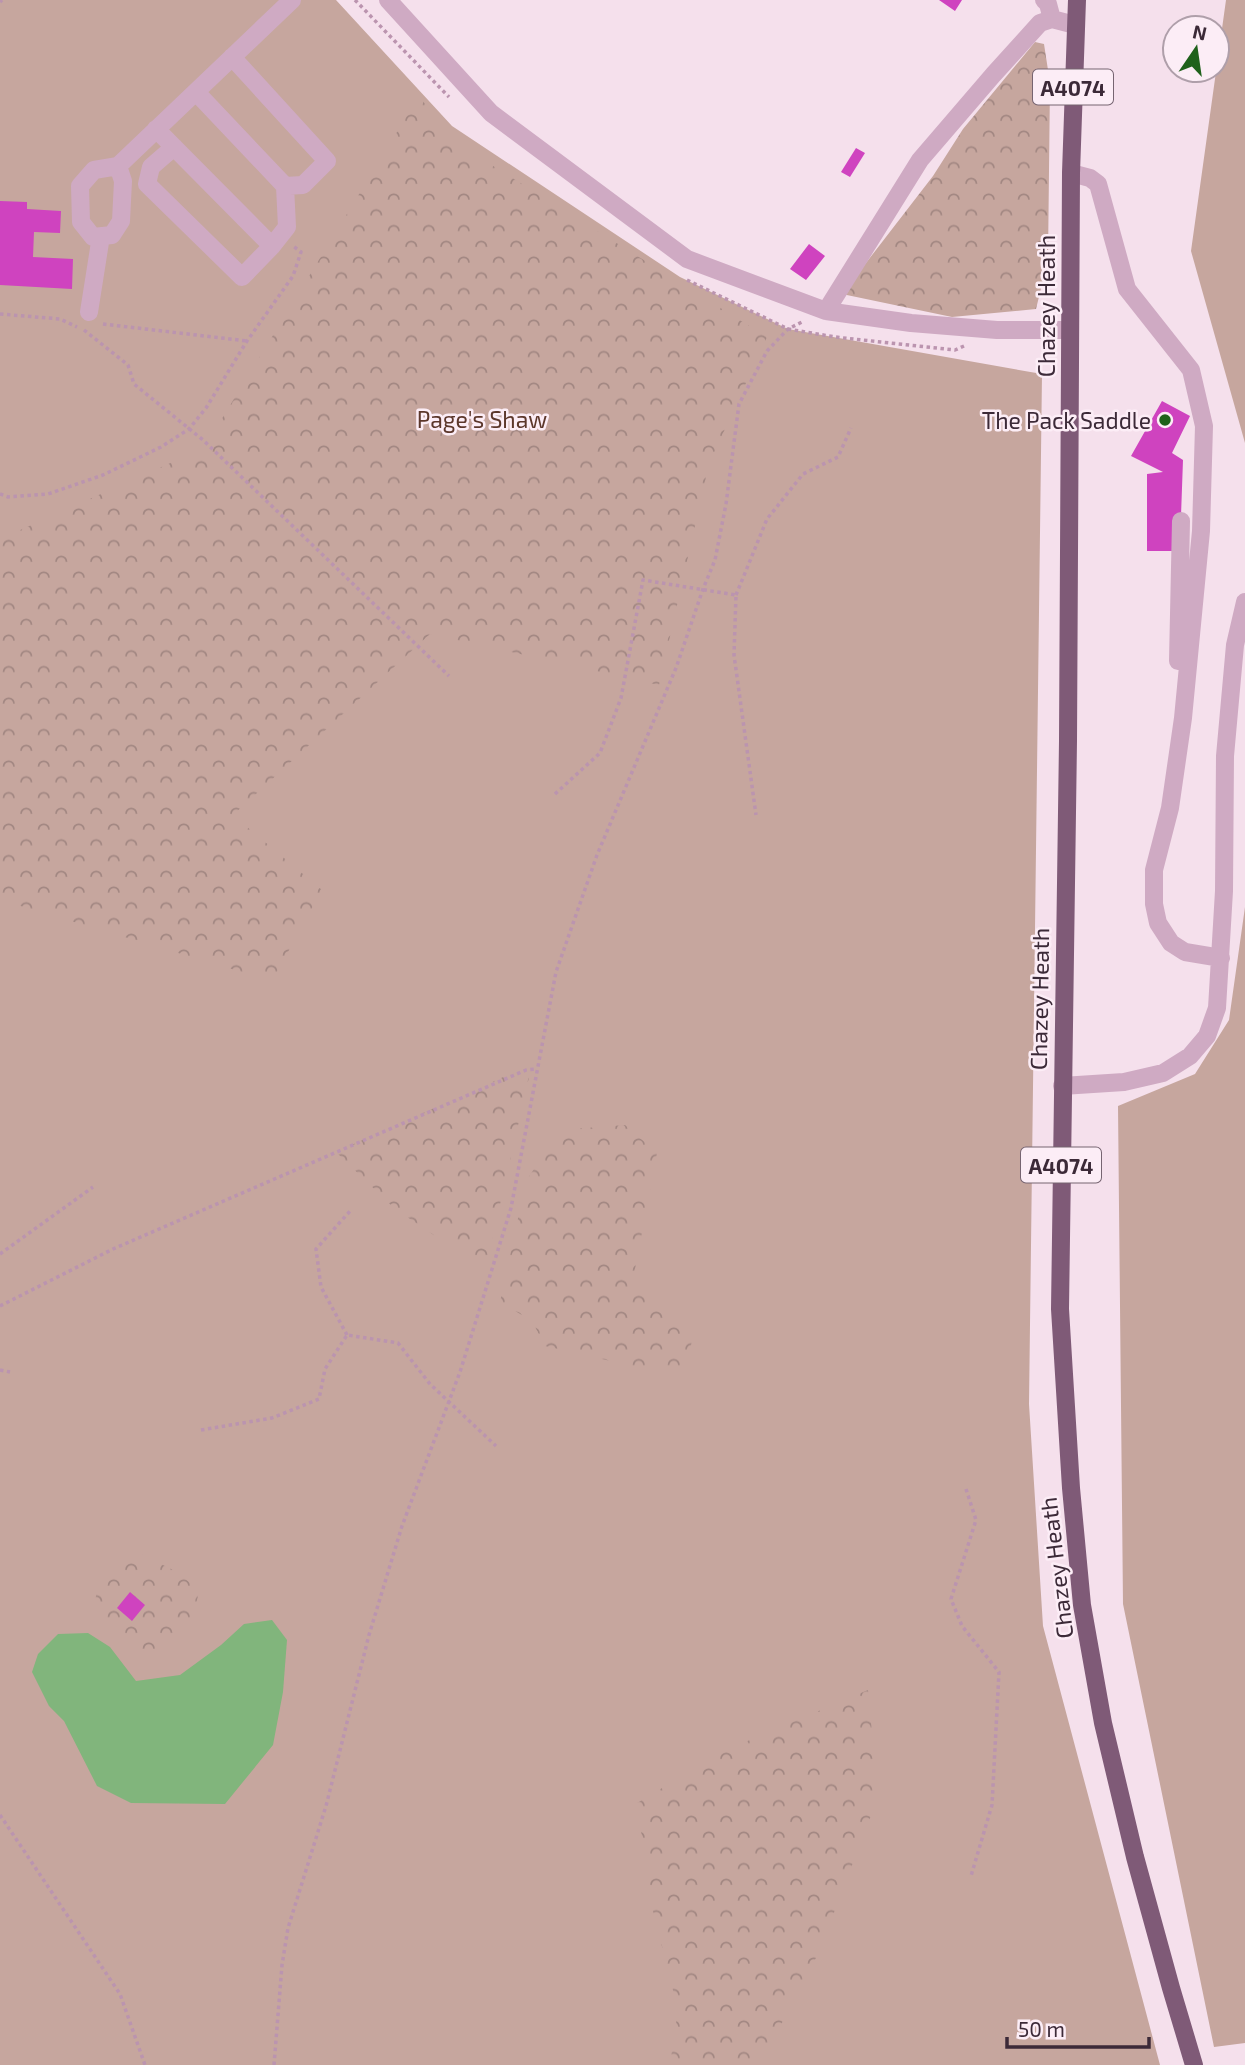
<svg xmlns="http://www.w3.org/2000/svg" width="1245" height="2065" viewBox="0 0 1245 2065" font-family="'Exo 2',sans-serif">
	<defs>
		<pattern id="forest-crowns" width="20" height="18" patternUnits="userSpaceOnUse" patternTransform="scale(1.75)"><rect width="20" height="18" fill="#c6a69e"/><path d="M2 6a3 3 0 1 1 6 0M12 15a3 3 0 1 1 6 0" fill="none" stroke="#a28782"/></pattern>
	</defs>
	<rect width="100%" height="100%" fill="#f5e0ec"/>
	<path fill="#c6a69e" d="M2,0H336L452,126L680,277L788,329L1042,374L1029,1404L1043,1626L1160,2065H0V2Z
		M1226,0H1245V443L1191,251Z
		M1245,907V2043L1214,2047L1123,1604L1118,1106L1195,1074L1229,1020Z"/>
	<path fill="url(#forest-crowns)" d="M1035,42L1044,44L1050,83L1048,260L1036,309L952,317L842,294L933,176L963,129Z
		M419,96L453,141L767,337L709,464L659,685L430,634L233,815L322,890L272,981L14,904L0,909V539L204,448Z
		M532,1064L485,1270L394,1208L336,1152Z
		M625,1125L657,1153L632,1285L694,1329L685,1378L545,1346L532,1321L500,1302L526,1181L560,1130Z
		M139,1553L181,1574L199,1592L190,1628L159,1652L134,1654L93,1611L97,1591Z
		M868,1690L878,1797L819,1952L763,2059L758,2065H670L678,2010L652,1907L637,1803L724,1751Z"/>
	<path fill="#81b57c" d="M272,1620L287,1640L283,1692L273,1745L225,1804L131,1803L97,1786L64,1721L49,1706L32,1672L38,1654L58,1634L88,1633L110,1647L136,1681L180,1675L221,1645L244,1624Z"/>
	<path fill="#cf43bf" d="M939,0H962L955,11Z
		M856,148L865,153L850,177L841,172Z
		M0,201L27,202V209L61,211L60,233L34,232L33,257L73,259L72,289L0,285Z
		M809,244L825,256L806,280L790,269Z
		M1162,401L1190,416L1172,453L1183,460L1181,516L1175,551H1147V474L1163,472L1131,456Z
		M130,1592L145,1605L132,1621L117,1608Z"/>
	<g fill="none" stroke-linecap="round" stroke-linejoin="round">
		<path stroke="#bb94af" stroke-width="3.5" stroke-dasharray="3.5 3.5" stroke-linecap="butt" d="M355,0L449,97
			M0,2L2,0
			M687,280L788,329L835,337L955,350L964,346
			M0,314L60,319L77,327
			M103,324L247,341
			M84,330L128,365L134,384L203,440L449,676
			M0,494L8,497L48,494L103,475L161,447L189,429L206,408L247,341L293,276L301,252L293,246
			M736,595L767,519L803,474L838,457L851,428
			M555,794L600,753L621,698L643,580L736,595L734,655L756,815
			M0,1254L93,1187
			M0,1306L113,1249L526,1070L536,1069
			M347,1335L321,1287L316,1249L351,1210
			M0,1370L10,1372
			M201,1430L272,1418L319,1399L325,1369L347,1335L398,1343L430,1384L496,1446
			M966,1489L976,1520L951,1599L962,1626L999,1672L992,1805L971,1876
			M0,1815L120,1994L145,2065
			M274,2065L282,1965L288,1928L326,1806L369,1635L402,1526L460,1372L511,1208L556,972L597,855L676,668L703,589L715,560L726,504L739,404L767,351L788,329L802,322"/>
		<path stroke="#cfaac3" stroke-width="18" d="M388,0L491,113L687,259L826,311L911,323L997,330H1070
			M1044,0L1048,4L1052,19
			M196,92L285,186L303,185L327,161L232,57
			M156,129L272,246L287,227L285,186
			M174,147L151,167L147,184L242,277L272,246
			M118,166L123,181L121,221L112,235L93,237L81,222L80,186L94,170L118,166L292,0
			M1071,173L1090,178L1098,184L1127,289L1191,370L1204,426L1201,531L1183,718L1170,808L1154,870V904L1158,923L1171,943L1185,952L1221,958
			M826,311L920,160L993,75L1040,23L1052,19L1075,25
			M89,312L101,236
			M1178,661L1181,521
			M1062,1086L1124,1082L1163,1073L1190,1056L1207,1036L1217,1008L1224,891L1225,756L1235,645L1245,602"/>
		<path stroke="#7f5a77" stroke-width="18" d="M1077,0L1071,173L1068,741L1060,1309L1071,1488L1082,1605L1103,1723L1135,1857L1171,1988L1194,2065"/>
	</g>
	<circle fill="#1f611b" stroke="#fcedf6" stroke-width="2.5" cx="1165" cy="420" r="7"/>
	<g text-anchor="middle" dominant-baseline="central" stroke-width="5" stroke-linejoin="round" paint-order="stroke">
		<g fill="#fcedf6" stroke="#766471" stroke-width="2">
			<rect x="1033" y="69.5" width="80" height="35" rx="5"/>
			<rect x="1021" y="1147.5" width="80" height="35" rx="5"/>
		</g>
		<g font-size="21" font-weight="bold" fill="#3c2a38">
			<text x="1073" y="87">A4074</text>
			<text x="1061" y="1165">A4074</text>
		</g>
		<g font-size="23" fill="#3c2a38" stroke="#fcedf6">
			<text transform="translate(1046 306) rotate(-90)">Chazey Heath</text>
			<text transform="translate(1039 999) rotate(-89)">Chazey Heath</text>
			<text transform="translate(1056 1568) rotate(-97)">Chazey Heath</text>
		</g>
		<g font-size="23" fill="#5c372b" stroke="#fcedf6">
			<text x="482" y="419">Page's Shaw</text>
		</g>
		<g font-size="23" fill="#3c2a38" stroke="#fcedf6" text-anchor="end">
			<text x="1151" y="420">The Pack Saddle</text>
		</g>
	</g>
	<g transform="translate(1196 49) rotate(13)"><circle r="33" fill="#fcedf6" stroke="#af9faa" stroke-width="2"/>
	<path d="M0-5L12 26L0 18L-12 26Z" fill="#1f611b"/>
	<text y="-10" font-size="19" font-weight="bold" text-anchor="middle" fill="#3c2a38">N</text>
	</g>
	<path d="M1007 2037v10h142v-10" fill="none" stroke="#3c2a38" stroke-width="3.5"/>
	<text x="1018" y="2037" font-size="21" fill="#3c2a38" stroke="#fcedf6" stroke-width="5" paint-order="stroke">50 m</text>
</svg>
